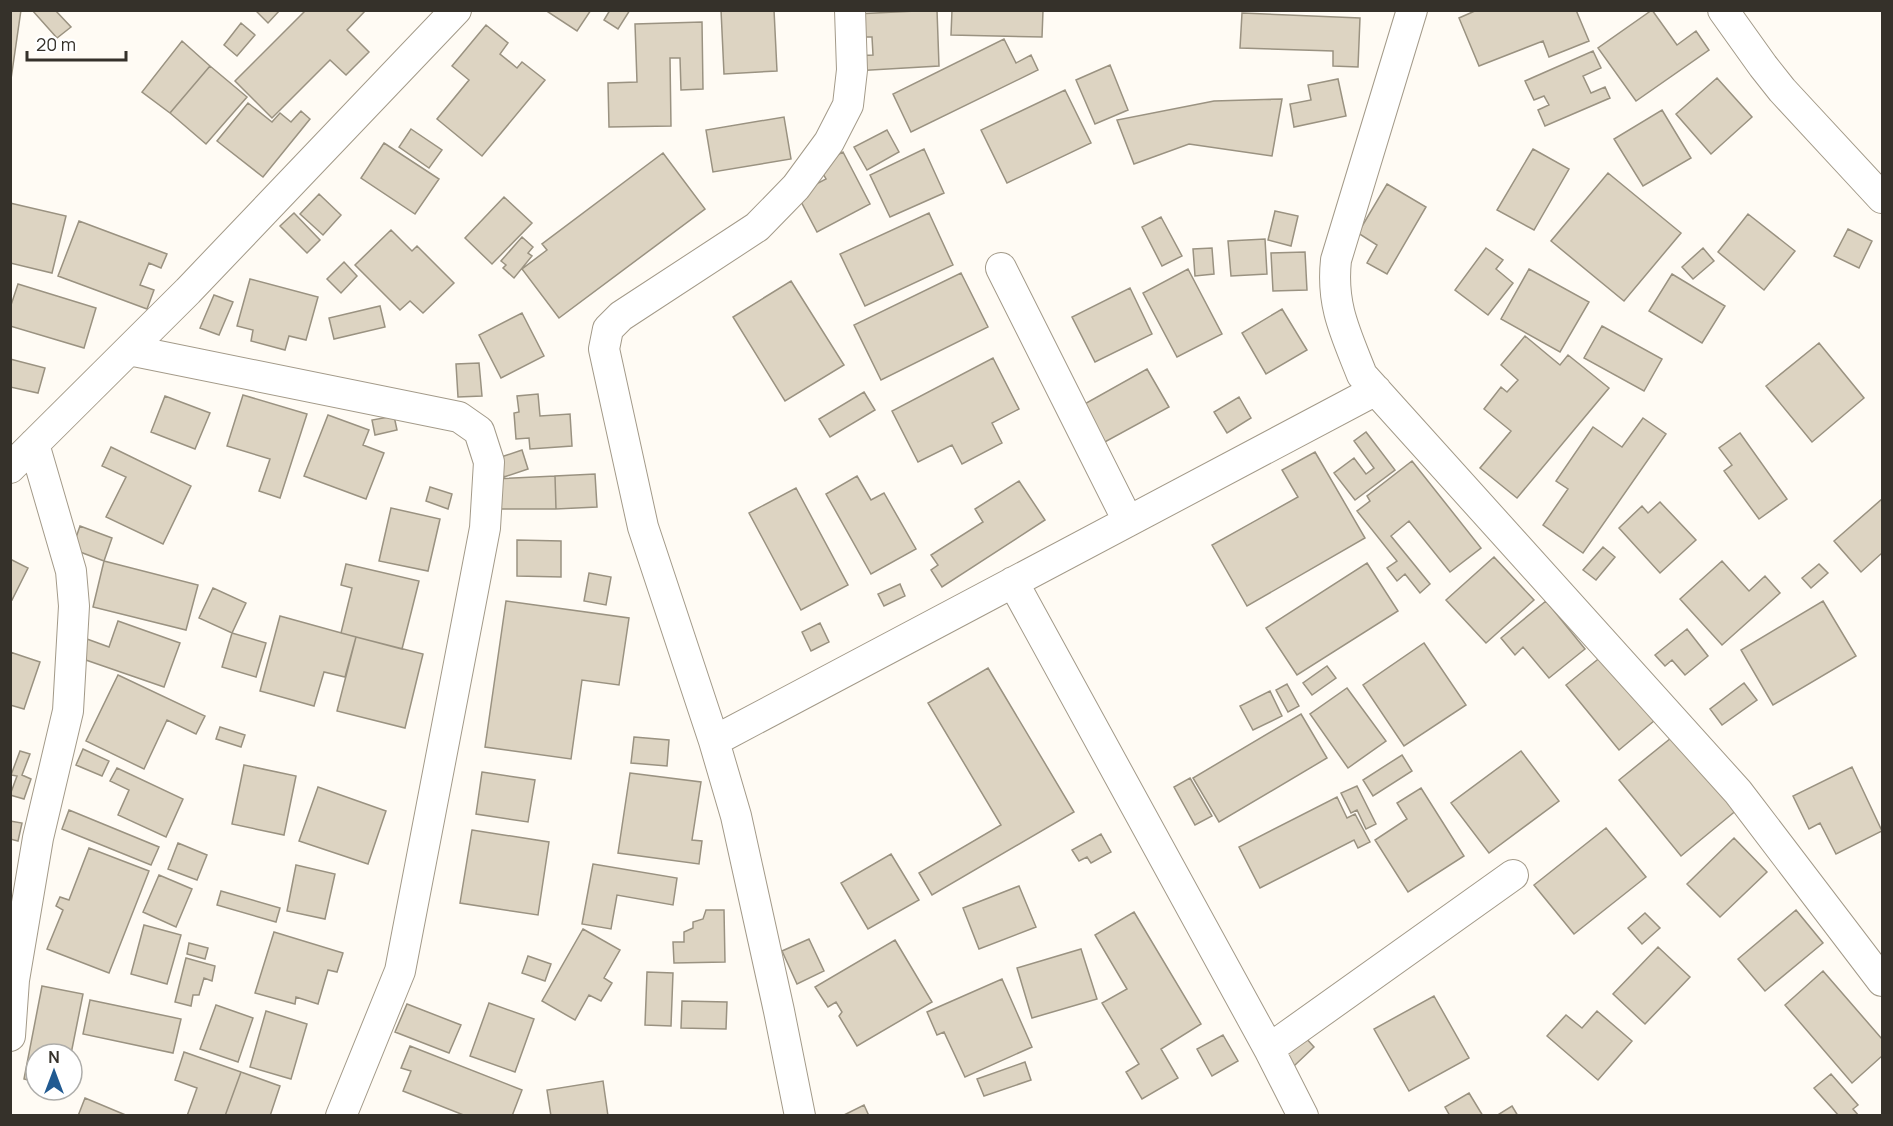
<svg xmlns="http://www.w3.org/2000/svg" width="1893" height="1126" viewBox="0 0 1893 1126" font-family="Manrope,sans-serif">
	<rect width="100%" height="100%" fill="#fffbf4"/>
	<path fill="#ddd4c2" stroke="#9a9281" stroke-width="1.5" d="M10,10H21L10,86Z
		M32,10H55L71,27L57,38Z
		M255,10H280L268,23Z
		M306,10H366L347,30L369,52L346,75L330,60L272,118L235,81Z
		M545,10H591L577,31Z
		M610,10H630L618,29L604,20Z
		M721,10H774L777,71L724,74Z
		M937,10L939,66L854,71V56L873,55L872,37H856L855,14Z
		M952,10L1043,11L1042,37L951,35Z
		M1477,10H1576L1589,41L1549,57L1543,41L1479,66L1459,18Z
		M1652,10L1677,45L1696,31L1709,50L1636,101L1598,48Z
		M1242,13L1360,18L1358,67L1333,66V51L1240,48Z
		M702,22L703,89L681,90L680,58H670L671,126L609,127L608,83L637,82L635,24Z
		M241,23L255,35L237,56L224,45Z
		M486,25L508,43L500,54L517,68L522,62L545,80L482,156L437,119L469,80L452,66Z
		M1004,39L1016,63L1031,55L1038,70L911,132L893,94Z
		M182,41L210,66L170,113L142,92Z
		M1593,51L1601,68L1583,76L1591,93L1605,87L1610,98L1545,126L1538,110L1549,105L1544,96L1534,100L1525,81Z
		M1110,65L1128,110L1095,124L1076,80Z
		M210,66L247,97L206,144L170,113Z
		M1717,78L1752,117L1711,154L1676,114Z
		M1338,79L1346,116L1294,127L1290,104L1311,100L1308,85Z
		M1065,90L1091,143L1007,183L981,130Z
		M1282,99L1272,156L1189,144L1134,164L1117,120L1214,101Z
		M248,103L272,122L280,113L291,122L301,111L310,119L263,177L217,141Z
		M1662,110L1691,158L1643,186L1614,139Z
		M784,117L791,159L713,172L706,130Z
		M411,129L442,150L429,168L399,147Z
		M887,130L899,152L867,170L854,147Z
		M384,143L439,179L415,214L361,178Z
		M924,149L944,193L890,217L870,175Z
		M1533,149L1569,169L1534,230L1497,210Z
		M843,152L870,204L817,232L797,194L826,179L818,165Z
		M663,153L705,209L559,318L522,269L547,250L542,244Z
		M1608,173L1681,233L1624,301L1551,241Z
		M1387,184L1426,207L1387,274L1367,263L1377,245L1358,233Z
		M319,194L341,215L323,235L300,214Z
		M504,197L532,223L492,264L465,238Z
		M10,203L66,216L52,273L10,263Z
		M1275,211L1298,216L1291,246L1268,240Z
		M294,213L320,240L307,253L280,226Z
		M929,213L953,265L865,306L840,254Z
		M1748,214L1795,251L1764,290L1718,252Z
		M1161,217L1182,256L1162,266L1142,227Z
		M79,221L167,254L161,268L149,263L140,285L154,290L147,309L58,276Z
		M1848,229L1872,241L1859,268L1834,256Z
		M391,230L412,251L417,246L454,283L423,313L410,301L400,310L355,265Z
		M522,237L533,247L528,253L532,256L514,278L503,268L506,265L501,261Z
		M1265,239L1267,274L1231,276L1228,241Z
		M1212,248L1214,274L1195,276L1193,249Z
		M1486,248L1503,260L1496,269L1513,283L1488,315L1455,290Z
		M1703,248L1714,261L1693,279L1682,267Z
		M1305,252L1307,290L1273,291L1271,253Z
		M344,262L357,276L341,293L327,279Z
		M1188,269L1222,334L1177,357L1143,293Z
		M1529,269L1589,302L1560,352L1501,319Z
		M961,273L988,327L881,380L854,325Z
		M1672,274L1725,306L1702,343L1649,311Z
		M250,279L318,297L306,340L289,336L285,350L251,341L253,330L237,326Z
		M791,281L844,365L785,401L733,317Z
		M18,284L96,308L84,348L10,326V308Z
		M1130,288L1152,334L1095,362L1072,317Z
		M214,295L233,302L219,335L200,328Z
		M380,306L385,327L334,339L329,318Z
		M1282,309L1307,350L1266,374L1242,333Z
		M522,313L544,356L501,378L479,335Z
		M1602,326L1662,359L1644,391L1584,358Z
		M1525,336L1560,365L1568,355L1609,388L1517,498L1480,468L1511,431L1484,409L1501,387L1507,392L1518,380L1501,365Z
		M1819,343L1864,398L1812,442L1766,386Z
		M993,358L1019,409L992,423L1002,443L962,464L952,445L918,462L892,411Z
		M10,359L45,368L38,393L10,387Z
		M479,363L482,396L458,397L456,364Z
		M1147,369L1169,407L1103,443L1081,406Z
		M864,392L875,410L830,437L819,419Z
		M538,394L540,416L570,414L572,446L530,449L529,438L516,439L514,413L519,412L517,396Z
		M243,395L307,414L280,498L259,491L270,459L227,446Z
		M165,396L210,413L195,449L151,432Z
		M1239,397L1251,418L1227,433L1214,412Z
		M328,415L369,430L363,445L384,453L366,499L304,476Z
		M394,416L397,430L375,435L372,420Z
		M1643,418L1666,434L1583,553L1543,525L1568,489L1556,481L1593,427L1622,447Z
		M1366,432L1395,470L1355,500L1334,473L1354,458L1366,474L1374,468L1354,441Z
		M1740,433L1787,499L1759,519L1724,471L1732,465L1719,448Z
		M111,447L191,486L163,544L106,517L126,477L102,466Z
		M522,450L528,469L504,477L498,458Z
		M1315,452L1365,538L1247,606L1212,545L1298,497L1282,470Z
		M1412,461L1481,548L1450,572L1409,521L1391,536L1430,584L1420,593L1405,574L1397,581L1387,568L1397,561L1357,511L1370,501L1367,496Z
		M595,474L597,507L556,509L555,476Z
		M555,476L556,509H493V479Z
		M857,476L871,500L884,493L916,549L871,574L826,494Z
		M1019,481L1045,520L942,587L931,570L938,565L931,555L983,522L975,509Z
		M430,487L452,494L448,509L426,501Z
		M796,488L848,585L801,610L749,513Z
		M1882,499V553L1861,572L1834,541Z
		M1660,502L1696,540L1660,573L1619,528L1642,506L1648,513Z
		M391,508L440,519L428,571L379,561Z
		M80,526L112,538L104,561L72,549Z
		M517,540L561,541V577L517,576Z
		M1603,547L1615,557L1596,580L1583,570Z
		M1494,557L1534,600L1486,643L1446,600Z
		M10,559L28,568L12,600L10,599Z
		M104,561L198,585L186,630L93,607Z
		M1722,561L1749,591L1765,576L1780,593L1722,645L1680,599Z
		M1367,563L1398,611L1297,675L1266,628Z
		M346,564L419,581L402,649L341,633L352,588L341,585Z
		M1819,564L1828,573L1811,588L1802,578Z
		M589,573L611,577L606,605L584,601Z
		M900,584L905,596L884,606L878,594Z
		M213,588L246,603L232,633L199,618Z
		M506,601L629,618L619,685L582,680L571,759L485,747Z
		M1546,601L1585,649L1549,678L1523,647L1515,655L1501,638Z
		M1823,601L1856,656L1773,705L1741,650Z
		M280,616L356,637L345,677L324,672L314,706L260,691Z
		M118,621L180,643L164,687L80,658L87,639L109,647Z
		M820,623L829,642L811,651L802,632Z
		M1687,629L1708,656L1685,675L1672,660L1665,666L1655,655Z
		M232,633L266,643L256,677L222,667Z
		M356,637L423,654L405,728L337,711Z
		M1424,643L1466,705L1404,746L1363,685Z
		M10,652L40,662L24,709L10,705Z
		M1607,652L1660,716L1619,750L1566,685Z
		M1327,666L1336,678L1312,695L1303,683Z
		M988,668L1074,812L932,895L919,873L1001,825L928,703Z
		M118,675L205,716L196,734L167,720L144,769L86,741Z
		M1744,683L1757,700L1722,725L1710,709Z
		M1287,684L1299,706L1288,712L1276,690Z
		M1347,688L1386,741L1348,768L1310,714Z
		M1270,691L1282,716L1253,730L1240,706Z
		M1301,714L1327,758L1219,822L1193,778Z
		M220,727L245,735L241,747L216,739Z
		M1676,734L1738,809L1681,856L1619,780Z
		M634,737L669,740L667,766L631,763Z
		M83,749L109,761L102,776L76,765Z
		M20,751L30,754L22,775L31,779L24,799L10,795L17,776L11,775Z
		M1521,751L1559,801L1489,853L1451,803Z
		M1402,755L1412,771L1373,796L1363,780Z
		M244,765L296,776L284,835L232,824Z
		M1852,767L1882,831L1836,854L1820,823L1809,829L1793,796Z
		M117,768L183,799L166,837L118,815L129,790L110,781Z
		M482,772L535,780L528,822L476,814Z
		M630,773L701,782L692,840L702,841L699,864L618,853Z
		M1190,778L1212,816L1195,825L1174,787Z
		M1357,786L1376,824L1366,829L1357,810L1351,813L1341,793Z
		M318,787L386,811L368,864L299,841Z
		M1421,788L1464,856L1408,892L1375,840L1407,819L1397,803Z
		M1337,797L1347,818L1355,814L1370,842L1358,848L1354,840L1260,888L1239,847Z
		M69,810L159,847L151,865L62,829Z
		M10,821L22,823L18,841L10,839Z
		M1606,828L1646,877L1574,934L1534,885Z
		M472,830L549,842L538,915L460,903Z
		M1101,834L1111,852L1091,863L1087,857L1079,861L1072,850Z
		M1734,838L1767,872L1720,917L1687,884Z
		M178,843L207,855L197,880L168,869Z
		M89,848L149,871L109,973L47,949L63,910L56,906L60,897L69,900Z
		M891,854L919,900L868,929L841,883Z
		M593,864L677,878L673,905L617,895L611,929L582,924Z
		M296,865L335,874L325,919L287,911Z
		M159,875L192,889L176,927L143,912Z
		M1019,886L1036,927L979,949L963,908Z
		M221,891L280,908L276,922L217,905Z
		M706,910H724L725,962L674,963L673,942H684V932L693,928V922L703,919Z
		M1796,910L1823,943L1765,991L1738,959Z
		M1134,912L1201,1024L1161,1049L1178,1078L1142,1099L1126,1072L1139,1064L1102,1003L1127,989L1095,935Z
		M1645,913L1660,928L1642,944L1628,928Z
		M144,925L181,935L167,984L131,974Z
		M583,929L620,950L604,978L612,983L601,1001L589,995L575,1020L542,1001Z
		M274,932L343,953L337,972L328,970L318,1004L296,997L295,1004L255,993Z
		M809,939L824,971L797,984L782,951Z
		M895,940L932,1002L857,1046L839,1016L842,1012L836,1002L828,1007L815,987Z
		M189,943L208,948L205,959L187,954Z
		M1658,947L1690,977L1645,1024L1613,994Z
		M1081,949L1097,999L1032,1018L1017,968Z
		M528,956L551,964L545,981L522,973Z
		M186,958L215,966L212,981L204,978L199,995H193L191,1006L175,1002Z
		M1823,971L1882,1039V1056L1852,1083L1785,1005Z
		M647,972L673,973L671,1026L645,1025Z
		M1002,979L1032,1047L965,1077L944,1032L937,1035L927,1012Z
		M42,986L83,994L71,1054H36V1082L24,1079Z
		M1434,996L1469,1058L1409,1091L1374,1029Z
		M90,1000L181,1019L173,1053L83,1034Z
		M682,1001L727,1002L726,1029L681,1028Z
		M489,1003L534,1019L515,1072L470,1056Z
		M407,1004L461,1025L449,1053L395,1032Z
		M216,1005L253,1018L238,1062L200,1049Z
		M266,1011L307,1024L291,1079L250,1067Z
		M1597,1011L1632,1041L1598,1080L1547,1036L1566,1015L1582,1028Z
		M1223,1035L1238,1061L1212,1076L1197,1049Z
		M1304,1036L1314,1047L1294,1066L1284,1054Z
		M410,1046L522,1090L512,1116H466L403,1091L411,1071L401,1068Z
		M184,1052L241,1072L225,1116H187L197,1088L175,1080Z
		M1025,1062L1031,1080L984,1096L977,1079Z
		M241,1072L280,1086L270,1116H225Z
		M1831,1074L1858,1105L1853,1109L1859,1116H1839L1814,1088Z
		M603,1081L608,1116H551L547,1090Z
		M1469,1093L1483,1116H1450L1445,1107Z
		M85,1098L128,1116H78Z
		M864,1105L869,1116H842Z
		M1512,1106L1518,1116H1496Z"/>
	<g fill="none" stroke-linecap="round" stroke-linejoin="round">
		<g stroke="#a39a89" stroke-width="32">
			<path id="minor" d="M1412,10L1336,260C1331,306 1346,334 1362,375L1738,792L1882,981
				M1723,10L1763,66L1782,90L1882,198
				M1001,268L1128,521
				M129,350L459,417L479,431L489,462L485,528L400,971L341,1116
				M10,468L188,291L456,10
				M1013,582L1269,1049L1303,1116
				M714,741L1376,390
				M10,1036L14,980L38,838L68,711L74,606L71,571L34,444
				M1269,1049L1513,875
				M800,1116L779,1011L736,816L714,741L643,527L604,349L608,329L621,316L757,227L796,187L829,142L848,105L852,70L850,10"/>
		</g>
		<use href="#minor" stroke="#fff" stroke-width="30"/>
	</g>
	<rect width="1893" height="1126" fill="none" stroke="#35312a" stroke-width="24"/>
	<g transform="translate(54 1072)"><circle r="28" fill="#ffffff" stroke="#aeadaa" stroke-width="1.5"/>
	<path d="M0-4.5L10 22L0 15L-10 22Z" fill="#215a91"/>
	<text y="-9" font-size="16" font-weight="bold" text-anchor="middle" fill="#35312a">N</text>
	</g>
	<path d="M27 51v9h99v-9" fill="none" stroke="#35312a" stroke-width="3"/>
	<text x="36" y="51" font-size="18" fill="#35312a" stroke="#ffffff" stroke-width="4.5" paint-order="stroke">20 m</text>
</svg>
